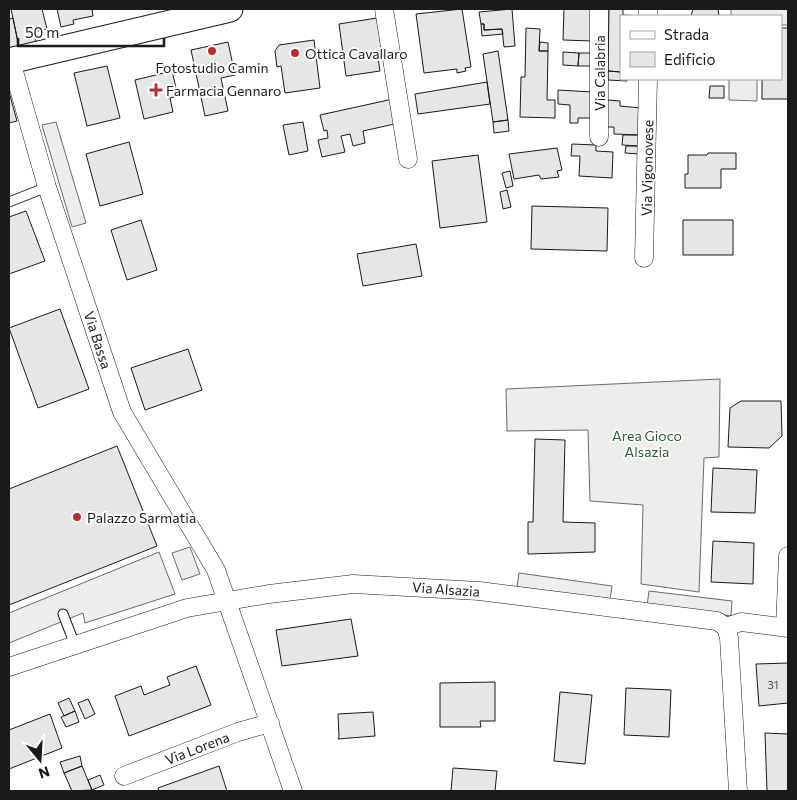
<svg xmlns="http://www.w3.org/2000/svg" width="797" height="800" viewBox="0 0 797 800" font-family="Commissioner,sans-serif">
	<rect width="100%" height="100%" fill="#fff"/>
	<path fill="#ededed" stroke="#6a6a6a" d="M731,9H788V25H781V16H731Z
		M729,79H757V101L729,100Z
		M56,122L86,223L72,227L42,125Z
		M720,379L719,457L704,458L699,592L641,584L643,505L590,501L588,430L507,431L506,389Z
		M190,547L200,574L182,580L172,553Z
		M159,552L175,594L85,623L83,613L9,643V613Z
		M519,573L612,586L610,600L517,587Z
		M649,591L732,601L731,616L647,606Z"/>
	<path fill="#e6e6e6" stroke="#1a1a1a" d="M11,9H42L47,29L34,32L36,42L19,47Z
		M57,9H92L93,16L73,20L74,24L61,27Z
		M462,9L471,67L465,68L466,71L457,73V69L424,73L416,14Z
		M512,9L515,46L504,47L502,29L484,30V24H481L479,12Z
		M564,9H593L592,41L563,40Z
		M609,9H623V15L642,16H621V72L608,71Z
		M693,9H718L719,16H691Z
		M13,18L19,47L9,53V19Z
		M377,18L382,51H377L380,71L346,76L339,24Z
		M481,24H484V30L502,29L503,34L482,36Z
		M526,28L540,29L539,51H548L547,100H555V118L520,117L521,77H525Z
		M781,28H788V99H762V79H781Z
		M314,40L320,88L285,93L281,66L277,67L275,51L279,45Z
		M228,42L235,75L221,78L224,92L201,97L191,50Z
		M540,42L548,43V51H539Z
		M498,51L508,120L493,122L483,54Z
		M563,52L579,53L578,66L563,65Z
		M579,53H591V66H578Z
		M107,66L120,118L87,126L74,73Z
		M172,71L178,96L170,98L173,112L144,119L135,80Z
		M608,71L621,72V79H627V81L608,80Z
		M487,82L490,104L418,114L415,94Z
		M710,86H724V98H709Z
		M558,90L592,92L591,118H578V123H570V105L558,104Z
		M9,92L17,121L9,123Z
		M224,92L228,111L205,116L201,97Z
		M393,99L399,123L363,131L365,143L353,146L350,134L341,136L345,152L322,157L318,140L328,138L327,130L324,131L320,115Z
		M607,100L620,101V106L641,108L640,135L614,134V127H606Z
		M508,120L509,131L494,133L493,122Z
		M303,122L308,151L289,155L283,125Z
		M623,135H640L639,146L622,145Z
		M129,142L143,194L100,206L86,154Z
		M572,144L596,145V151L613,152L612,178L579,176L580,156H571Z
		M626,146H639V154L625,153Z
		M557,148L562,170L557,171L559,177L541,179L539,175L514,179L509,154Z
		M708,153H736V169H721V188H685V174H688V155H707Z
		M478,155L487,222L440,228L432,161Z
		M510,171L513,186L506,188L502,173Z
		M507,190L511,207L503,209L500,192Z
		M532,206L608,208L607,251L531,249Z
		M26,211L45,261L9,274V217Z
		M141,220L157,270L127,280L111,230Z
		M683,220H733V255H683Z
		M416,244L422,276L363,286L357,254Z
		M60,309L89,389L38,408L9,328Z
		M188,349L202,390L145,410L131,368Z
		M741,401H781L782,436L769,448L728,447L730,408Z
		M535,439L565,440L563,522L595,523V552L528,554V522H533Z
		M117,446L157,546L9,605V489Z
		M713,468L757,470L755,513L711,512Z
		M713,541L754,543L753,584L711,582Z
		M351,619L358,656L282,666L276,630Z
		M788,663V703L759,706L756,664Z
		M196,666L211,705L129,736L115,696L141,686L144,695L170,685L167,677Z
		M495,682V721H480L481,727H440V683Z
		M626,688L671,690L669,737L624,735Z
		M560,692L592,695L585,764L554,761Z
		M69,698L75,711L64,716L58,703Z
		M88,699L95,714L85,719L78,703Z
		M75,711L79,722L66,727L61,717Z
		M373,712L375,736L338,739L339,737L338,714Z
		M50,714L62,748L9,769V730Z
		M765,733L788,734V791H767Z
		M80,756L82,766L64,773L60,762Z
		M82,766L92,790L72,791L64,773Z
		M219,766L227,791H159L158,788Z
		M453,768L497,771L495,791H451Z
		M100,775L104,785L92,790L88,780Z"/>
	<g fill="none" stroke-linecap="round" stroke-linejoin="round">
		<g stroke="#1a1a1a" stroke-width="11">
			<path id="service" d="M9,202L47,187
				M63,614L75,645"/>
		</g>
		<g stroke="#1a1a1a" stroke-width="19">
			<path id="minor" d="M384,9L408,159
				M648,16V9
				M11,61L47,187L122,412L216,570L293,791
				M599,137V9
				M644,258L648,79
				M726,627L741,622L788,628
				M785,627L788,556
				M9,667L187,608L269,594L353,584L479,591L717,621L726,627L729,638L738,791
				M124,776L238,732L270,723"/>
		</g>
		<g stroke="#1a1a1a" stroke-width="27">
			<path id="secondary" d="M9,61L230,9"/>
		</g>
		<use href="#service" stroke="#fff" stroke-width="9"/>
		<use href="#minor" stroke="#fff" stroke-width="18"/>
		<use href="#secondary" stroke="#fff" stroke-width="25"/>
	</g>
	<g fill="#c62828" stroke="#fff" stroke-width="2">
		<circle cx="212" cy="51" r="5"/>
		<circle cx="295" cy="53" r="5"/>
		<path d="M153.5 82.5h5v5h5v5h-5v5h-5v-5h-5v-5h5z"/>
		<circle cx="77" cy="517" r="5"/>
	</g>
	<g text-anchor="middle" dominant-baseline="central" stroke-width="4" stroke-linejoin="round" paint-order="stroke">
		<g font-size="11" fill="#4d4d4d">
			<text x="773" y="684">31</text>
		</g>
		<g font-size="14" fill="#1a1a1a" stroke="#fff" text-anchor="start">
			<text x="305" y="53">Ottica Cavallaro</text>
			<text x="212" y="67" text-anchor="middle">Fotostudio Camin</text>
			<text x="166" y="90">Farmacia Gennaro</text>
			<text x="87" y="517">Palazzo Sarmatia</text>
		</g>
		<g font-size="14" fill="#1a1a1a" stroke="#fff">
			<text transform="translate(599 73) rotate(-90)">Via Calabria</text>
			<text transform="translate(647 168) rotate(-89)">Via Vigonovese</text>
			<text transform="translate(98 340) rotate(72)">Via Bassa</text>
			<text transform="translate(446 589) rotate(4)">Via Alsazia</text>
			<text transform="translate(197 748) rotate(-21)">Via Lorena</text>
		</g>
		<g font-size="14" fill="#2b5a34" stroke="#fff">
			<text x="647" y="435">Area Gioco<tspan x="647" dy="16">Alsazia</tspan></text>
		</g>
	</g>
	<rect width="797" height="800" fill="none" stroke="#1a1a1a" stroke-width="20"/>
	<rect x="620" y="15" width="162" height="65" fill="#ffffff" stroke="#a3a3a3"/>
	<rect x="630" y="31" width="25" height="8" fill="#ffffff" stroke="#a3a3a3"/>
	<text x="664" y="40" font-size="15" fill="#1a1a1a">Strada</text>
	<rect x="630" y="52" width="25" height="15" fill="#e6e6e6" stroke="#a3a3a3"/>
	<text x="664" y="65" font-size="15" fill="#1a1a1a">Edificio</text>
	<g transform="translate(40 760) rotate(162)" stroke="#ffffff" stroke-width="4" paint-order="stroke">
	<path d="M0-4L9 19L0 12L-9 19Z" fill="#1a1a1a"/>
	<text y="-8" font-size="14" font-weight="bold" text-anchor="middle" fill="#1a1a1a">N</text>
	</g>
	<path d="M18 38v8h146v-8" fill="none" stroke="#1a1a1a" stroke-width="2.5"/>
	<text x="25" y="38" font-size="15" fill="#1a1a1a" stroke="#ffffff" stroke-width="4" paint-order="stroke">50 m</text>
</svg>
